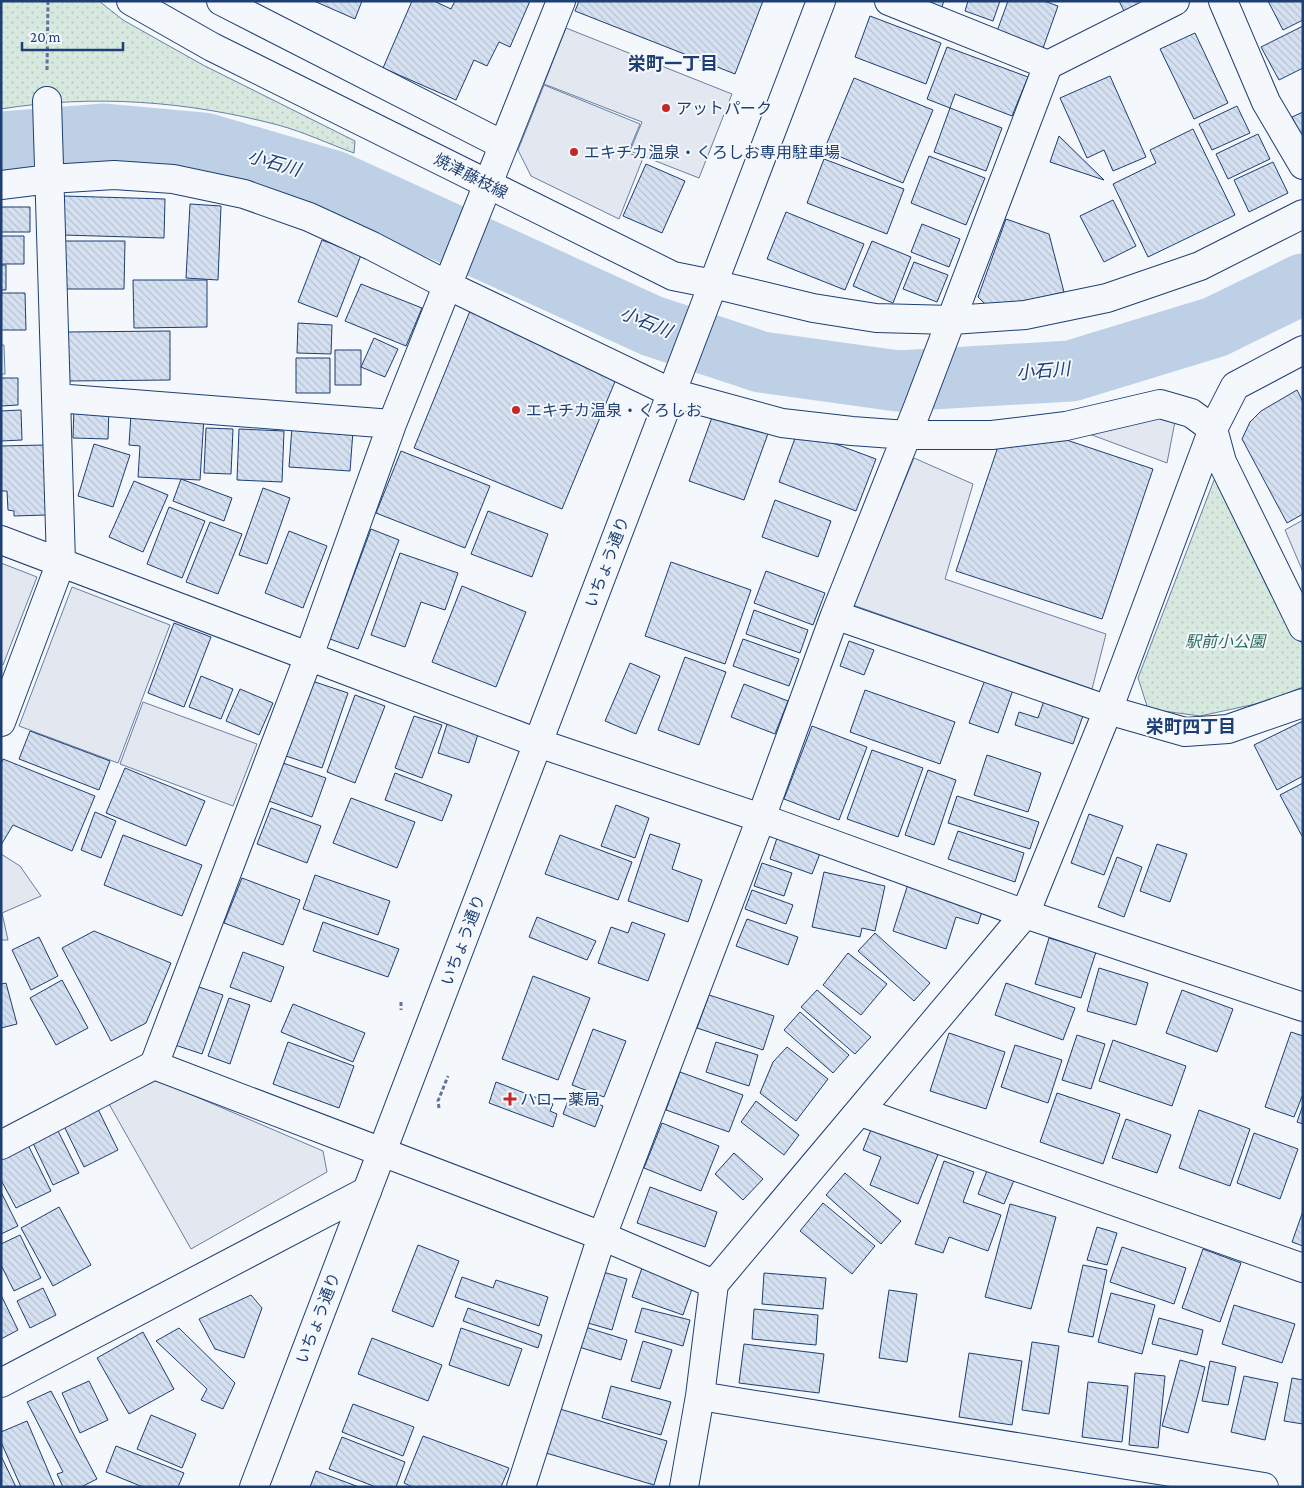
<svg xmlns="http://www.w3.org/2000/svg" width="1304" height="1488" viewBox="0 0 1304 1488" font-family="'Crimson Pro','Noto Sans JP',serif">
	<defs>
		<pattern id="park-dots" width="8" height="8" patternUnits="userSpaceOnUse" patternTransform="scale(1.25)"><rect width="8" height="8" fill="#d7e8df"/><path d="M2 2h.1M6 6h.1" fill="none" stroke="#b8c8c3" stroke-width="1.8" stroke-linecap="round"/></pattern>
		<pattern id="building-back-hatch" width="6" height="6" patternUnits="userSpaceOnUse" patternTransform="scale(1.25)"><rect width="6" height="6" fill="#d5e0f0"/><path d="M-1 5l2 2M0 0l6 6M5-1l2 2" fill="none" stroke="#b6c1d1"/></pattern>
	</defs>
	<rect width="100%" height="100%" fill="#f4f7fb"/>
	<path fill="url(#park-dots)" stroke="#687fa3" d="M1,1H99L123,20L203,65L355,141L354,153C329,144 304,132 278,125C187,101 94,94 1,109Z
		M1216,475L1303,646V687L1265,702L1200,716L1148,709L1138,678Z"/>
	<path fill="#e3e8f0" stroke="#687fa3" d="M566,28L732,94L699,178L630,151L642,122L544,84Z
		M544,85L640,124L628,153L643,158L619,219L531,176L518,150Z
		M1,345H4L5,374H1Z
		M1177,411L1167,463L1084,432Z
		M914,458L973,484L945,579L1106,634L1092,689L853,605Z
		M1303,520V572L1285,530Z
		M1,563L37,577L3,665L1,664Z
		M72,587L170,625L118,763L19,726Z
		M143,702L257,744L233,806L120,764Z
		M1,854L20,866L41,896L2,913L8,940H1Z
		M157,1080L323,1151L327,1172L191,1249L109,1104Z"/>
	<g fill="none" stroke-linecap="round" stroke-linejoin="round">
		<path stroke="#bed0e5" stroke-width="61" d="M1,142L105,134L204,143L334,181L652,326L761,362L898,381L1071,371L1215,327L1303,284"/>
	</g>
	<path fill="url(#building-back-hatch)" stroke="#1d3f73" d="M314,1H362L355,19Z
		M412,1H434L451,9L455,1H530L510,47L499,42L487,66L474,60L456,100L383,68Z
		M579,1H763L735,74L575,11Z
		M912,1H944L940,12Z
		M968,1H1000L993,21L965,11Z
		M1008,1H1044L1058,6L1042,51L996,34Z
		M1119,1H1155L1126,15Z
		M1268,1H1303V20L1283,30Z
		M870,16L941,43L926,84L855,57Z
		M1303,26V68L1279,80L1261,47Z
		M1195,33L1228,103L1194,119L1160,49Z
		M947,47L1028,77L1012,116L955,94L950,108L927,99Z
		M1110,76L1146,157L1113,171L1104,150L1087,158L1060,98Z
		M854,78L933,110L903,183L824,150Z
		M1237,106L1250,133L1212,150L1199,124Z
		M950,108L1002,128L986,171L934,152Z
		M1303,112V139L1292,117Z
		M1193,129L1235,215L1148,257L1113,184L1156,163L1150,150Z
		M1258,134L1270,159L1228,179L1216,154Z
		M1059,136L1104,180L1050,162Z
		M929,156L985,178L966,225L911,203Z
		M824,159L904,189L887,234L807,203Z
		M1273,162L1288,193L1249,212L1234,180Z
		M646,164L685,181L662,233L623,216Z
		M64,196L165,199L164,238L63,235Z
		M1113,200L1136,246L1104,262L1080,216Z
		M190,204L221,206L218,280L186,278Z
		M1,207H30V232H1Z
		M786,212L864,244L845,290L767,259Z
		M1006,219L1049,234L1064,292L991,310L978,297Z
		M922,224L960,239L949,267L911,252Z
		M1,236H24V264H1Z
		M322,240L361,255L337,317L298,302Z
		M65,241H125L124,289H64Z
		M872,241L911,257L893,303L853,286Z
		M914,262L948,275L937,302L903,289Z
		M1,265H6V290H1Z
		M133,280H207V327L134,328Z
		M361,284L422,308L406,346L345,321Z
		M1,293H25L26,330H1Z
		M470,311L619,372L562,509L414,448Z
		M298,323L332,325L331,354L297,353Z
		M170,331V380L68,381V332Z
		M374,338L398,349L385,377L361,367Z
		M335,350H361V385H335Z
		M296,358H330V393H296Z
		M1,378H18V405L1,406Z
		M1297,390L1303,402V514L1287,523L1242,439L1250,422L1261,411Z
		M719,398L774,417L744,500L689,481Z
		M74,407L109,408L108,439L73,438Z
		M21,410L22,440L1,441V411Z
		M131,414L204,417L200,480L138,477L140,446L129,445Z
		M1007,420L1153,469L1102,619L956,571Z
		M292,427L353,431L350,471L289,467Z
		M206,428L233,429L231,474L204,473Z
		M239,429L284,431L282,482L237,480Z
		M798,430L876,459L856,511L779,482Z
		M94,444L130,455L113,507L78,496Z
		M44,445L46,515L14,516V511L8,510L7,491H1V446Z
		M401,451L490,486L465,548L376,513Z
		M181,479L232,498L224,521L173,501Z
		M134,481L168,495L143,552L109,537Z
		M263,488L290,498L267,564L239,555Z
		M775,500L831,521L818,557L762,537Z
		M169,507L205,521L182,578L147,564Z
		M488,511L548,534L532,577L471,554Z
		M210,522L242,534L218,594L186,582Z
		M371,529L399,540L358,649L330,639Z
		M289,531L327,546L303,608L265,593Z
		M400,553L458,573L445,610L421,602L405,647L371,635Z
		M671,562L751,590L725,664L645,636Z
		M766,571L825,593L813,625L754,603Z
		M462,586L526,612L496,687L432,662Z
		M754,610L808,630L800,653L746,634Z
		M174,623L211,637L184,707L148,693Z
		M743,639L799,659L789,686L733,666Z
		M849,641L874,650L864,675L840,666Z
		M685,657L726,672L699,745L658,730Z
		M630,663L660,676L636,734L605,721Z
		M201,676L233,689L221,719L189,707Z
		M986,677L1014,687L998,733L969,723Z
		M312,681L348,693L322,768L286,756Z
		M744,684L788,701L775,734L731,717Z
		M240,689L273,703L259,735L226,721Z
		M865,690L955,722L940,764L850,732Z
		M355,695L385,706L355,783L327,772Z
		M1045,698L1085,710L1073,744L1015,725L1019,712L1038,718Z
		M414,716L442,725L422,778L395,768Z
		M448,721L479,731L469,763L438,753Z
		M1303,721V776L1277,790L1254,745Z
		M812,726L867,747L839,820L784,799Z
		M30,731L110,761L99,790L19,759Z
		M872,750L923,768L898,837L847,819Z
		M987,755L1041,773L1028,812L974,795Z
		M3,759L95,796L72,851L13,825L1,845V764Z
		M283,763L326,778L312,817L269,801Z
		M125,768L205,801L186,846L106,813Z
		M928,770L956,780L934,845L905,835Z
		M395,773L452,795L442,821L385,800Z
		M1303,783V836H1302L1280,795Z
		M957,796L1039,822L1030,849L948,823Z
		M351,798L415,822L397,868L333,843Z
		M616,805L649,818L635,858L601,846Z
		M271,808L321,826L307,863L257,844Z
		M95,812L116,821L101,858L81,850Z
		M1089,814L1123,826L1104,875L1071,863Z
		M958,831L1024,853L1015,882L948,859Z
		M650,834L680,844L672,869L702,880L688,922L628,901Z
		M123,835L202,865L182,916L104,885Z
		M560,835L632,862L618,900L545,874Z
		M778,835L821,851L812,874L770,859Z
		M1157,844L1187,854L1170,902L1140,891Z
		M1117,857L1142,867L1124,917L1098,907Z
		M762,863L792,873L784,896L754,886Z
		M824,872L885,886L875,931L862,928L860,937L812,927Z
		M315,875L390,901L378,935L303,909Z
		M242,878L300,900L283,945L224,923Z
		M909,881L984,905L978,924L956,917L946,949L893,931Z
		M752,890L793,905L786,924L745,909Z
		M537,917L596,941L587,960L529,937Z
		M747,919L798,937L788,965L736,946Z
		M323,922L399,949L388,977L313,951Z
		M632,922L665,934L648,981L598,963L611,927L628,933Z
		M94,931L171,963L146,1023L111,1041L62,948Z
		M875,933L930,983L914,1001L858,951Z
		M39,937L58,976L31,990L12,950Z
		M1049,938L1096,952L1081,998L1035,984Z
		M243,952L284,967L271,1002L230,987Z
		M848,953L887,984L861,1015L823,985Z
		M1099,968L1148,983L1136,1025L1087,1011Z
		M533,976L590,998L558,1080L502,1059Z
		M62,980L88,1028L56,1045L30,998Z
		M6,983L17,1024L1,1028V984Z
		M1006,983L1075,1008L1063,1040L995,1015Z
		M196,986L223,995L202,1054L175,1045Z
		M817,990L871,1037L855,1054L801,1007Z
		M1182,990L1233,1009L1217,1052L1166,1033Z
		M709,995L774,1016L763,1050L697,1028Z
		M229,998L250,1005L230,1064L208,1056Z
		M293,1004L365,1033L353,1062L281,1032Z
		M800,1012L849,1055L833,1073L784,1030Z
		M593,1029L626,1041L604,1097L572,1085Z
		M1291,1032L1303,1036V1094L1294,1117L1265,1107Z
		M949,1033L1005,1052L986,1109L930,1091Z
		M1077,1035L1105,1044L1091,1089L1062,1080Z
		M1113,1040L1186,1066L1172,1106L1099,1081Z
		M288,1042L354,1066L339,1108L273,1084Z
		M716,1042L758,1055L749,1086L706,1072Z
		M1015,1045L1062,1060L1048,1103L1001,1087Z
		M787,1047L828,1079L796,1121L760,1093L773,1062Z
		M680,1072L743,1095L729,1132L666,1110Z
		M496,1082L553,1104L550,1111L557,1114L553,1127L489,1103Z
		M571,1093L603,1106L595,1127L563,1114Z
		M1057,1093L1120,1114L1103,1164L1040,1142Z
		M756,1101L799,1135L784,1155L741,1122Z
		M96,1105L118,1150L84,1167L62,1122Z
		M1303,1105V1124L1297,1122Z
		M1199,1110L1250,1129L1230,1186L1179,1168Z
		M1126,1119L1171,1135L1157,1173L1112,1158Z
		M874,1122L941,1147L918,1204L870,1185L881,1157L863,1150Z
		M662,1123L719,1146L701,1191L644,1168Z
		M58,1131L79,1173L53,1185L33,1143Z
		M1254,1133L1298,1149L1280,1199L1237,1183Z
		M28,1145L51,1191L16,1208L1,1180V1159Z
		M734,1153L763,1179L743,1200L715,1174Z
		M944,1161L974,1172L963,1202L1001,1215L988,1251L949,1237L943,1253L915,1244Z
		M988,1168L1015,1178L1004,1204L978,1194Z
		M845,1173L901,1221L881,1244L826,1195Z
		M650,1187L717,1212L705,1247L637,1223Z
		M1,1192L18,1226L1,1234Z
		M823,1203L875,1246L852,1274L800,1231Z
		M1010,1204L1056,1217L1031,1309L985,1297Z
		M59,1207L91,1265L53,1286L21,1228Z
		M1303,1211V1246L1292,1242Z
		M1097,1227L1117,1233L1107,1265L1087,1260Z
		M20,1235L41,1278L14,1291L1,1265V1244Z
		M418,1245L459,1261L433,1327L392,1311Z
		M1122,1247L1186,1268L1174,1304L1110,1282Z
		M1203,1249L1241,1263L1220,1322L1182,1308Z
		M643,1265L694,1283L683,1315L632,1297Z
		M1083,1265L1107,1270L1093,1337L1068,1332Z
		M603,1272L627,1279L612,1330L588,1323Z
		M764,1273L826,1278L823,1309L762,1304Z
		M462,1277L493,1288L496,1280L548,1297L539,1326L455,1297Z
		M43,1288L56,1315L30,1328L17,1301Z
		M889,1290L917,1294L907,1362L879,1358Z
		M1111,1293L1155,1305L1142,1354L1098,1342Z
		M1,1295L18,1330L1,1339Z
		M251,1295L262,1308L244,1358L215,1349L199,1319Z
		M1234,1305L1295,1324L1282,1363L1222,1344Z
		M468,1308L542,1335L538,1348L463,1321Z
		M642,1308L690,1320L683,1346L635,1332Z
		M754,1309L818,1315L816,1345L752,1339Z
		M1159,1318L1203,1330L1197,1355L1152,1344Z
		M585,1327L627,1340L621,1360L579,1347Z
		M179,1328L235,1383L223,1409L201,1400L207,1389L156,1341Z
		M461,1328L522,1349L509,1386L449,1365Z
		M143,1332L174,1389L129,1414L97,1358Z
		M372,1338L442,1365L428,1401L358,1374Z
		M643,1341L672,1350L660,1389L631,1381Z
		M1032,1342L1059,1346L1049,1414L1022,1410Z
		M744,1344L824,1354L819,1393L739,1383Z
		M969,1353L1022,1361L1012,1425L959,1417Z
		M1180,1360L1205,1367L1188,1433L1162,1426Z
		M1210,1361L1236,1367L1228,1405L1202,1401Z
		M1135,1373L1165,1376L1158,1448L1129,1445Z
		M1244,1376L1278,1383L1265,1440L1231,1432Z
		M1292,1378L1303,1380V1424L1284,1421Z
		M89,1381L108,1420L80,1433L62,1393Z
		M1088,1382L1128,1386L1122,1442L1082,1437Z
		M611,1386L671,1402L661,1435L602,1418Z
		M51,1391L97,1479L81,1487H63L57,1474L63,1472L27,1402Z
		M353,1404L414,1427L403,1456L342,1432Z
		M560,1409L667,1441L654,1485L546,1453Z
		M151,1415L196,1434L182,1468L137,1449Z
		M27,1421L55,1487H21L1,1442V1432Z
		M423,1436L509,1468L501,1487H413L404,1483Z
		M342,1437L405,1462L396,1487H376L329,1469Z
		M116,1446L184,1473L178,1487H143L106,1472Z
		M1,1456L16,1487H1Z
		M316,1471L359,1487H310Z"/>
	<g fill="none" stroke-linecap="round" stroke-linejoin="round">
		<g stroke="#1d3f73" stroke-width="30">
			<path id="minor" d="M221,1L503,145
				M889,1L1048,65L1175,1
				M1223,1L1266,102L1303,165
				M1,185L50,179L114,175L173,179L244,194L309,217L372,246L447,285L672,393L782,423L852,431L907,435H992L1066,426L1160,404L1191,413L1213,429L1222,462L1303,627
				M713,284L813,308L876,318L952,320L1025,315L1107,298L1200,266L1303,214
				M56,398L392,424
				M1,540L538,743L761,818L1025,914L1303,1007
				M835,615L1108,710L1185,732L1228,729L1303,703
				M1,722L61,562L47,101
				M154,1065L602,1236L714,1284
				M861,1112L1303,1268
				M1,1145L154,1065L309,656L392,424L561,1
				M700,1396L1264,1487
				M521,1487L602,1236L761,818L835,615L918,407L1048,65
				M684,1487L700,1396L714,1284L1025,914L1108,710L1213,429L1235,386L1303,350"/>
		</g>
		<g stroke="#1d3f73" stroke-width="30">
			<path id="tertiary" d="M713,284L821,1
				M1,1383L367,1191"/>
		</g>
		<g stroke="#1d3f73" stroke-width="30">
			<path id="primary" d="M131,1L212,47L673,276L713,284L254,1487"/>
		</g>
		<path stroke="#5e769c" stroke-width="3" stroke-dasharray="4 2.5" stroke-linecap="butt" d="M47,70L48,1
			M401,1002V1010
			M439,1108L438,1101L448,1076"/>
		<use href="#minor" stroke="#f4f7fb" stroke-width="28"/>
		<use href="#tertiary" stroke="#f4f7fb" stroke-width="28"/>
		<use href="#primary" stroke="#f4f7fb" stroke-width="28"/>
	</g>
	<g fill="#c62828" stroke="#f4f7fb" stroke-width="2">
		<circle cx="666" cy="108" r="5"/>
		<circle cx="574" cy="152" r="5"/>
		<circle cx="516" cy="410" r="5"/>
		<path d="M507.5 1091.5h5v5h5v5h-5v5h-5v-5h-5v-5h5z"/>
	</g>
	<g text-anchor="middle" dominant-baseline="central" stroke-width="4" stroke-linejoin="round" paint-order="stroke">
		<g font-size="16" fill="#1d3f73" stroke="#f4f7fb" text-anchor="start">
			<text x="676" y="108">アットパーク</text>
			<text x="584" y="152">エキチカ温泉・くろしお専用駐車場</text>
			<text x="526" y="410">エキチカ温泉・くろしお</text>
			<text x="520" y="1099">ハロー薬局</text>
		</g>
		<g font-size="16" fill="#1d3f73" stroke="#f4f7fb">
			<text transform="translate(471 176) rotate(27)">焼津藤枝線</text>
			<text transform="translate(607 562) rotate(-69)">いちょう通り</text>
			<text transform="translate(463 940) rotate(-69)">いちょう通り</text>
			<text transform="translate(318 1318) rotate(-69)">いちょう通り</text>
		</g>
		<g font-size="16" font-style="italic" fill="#2c6c60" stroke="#f4f7fb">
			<text x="1225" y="641">駅前小公園</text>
		</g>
		<g font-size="18" font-weight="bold" fill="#1d3f73" stroke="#f4f7fb">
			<text x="673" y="64">栄町一丁目</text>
			<text x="1191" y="727">栄町四丁目</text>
		</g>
		<g font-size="18" font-style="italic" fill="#1d3f73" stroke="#f4f7fb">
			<text transform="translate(274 163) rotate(16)">小石川</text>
			<text transform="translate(646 322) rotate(22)">小石川</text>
			<text transform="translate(1043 371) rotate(-5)">小石川</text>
		</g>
	</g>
	<rect width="1304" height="1488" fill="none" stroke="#1d3f73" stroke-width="5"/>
	<path d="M22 42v8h101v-8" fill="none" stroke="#1d3f73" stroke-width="2.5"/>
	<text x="30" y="42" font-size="15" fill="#1d3f73" stroke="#f4f7fb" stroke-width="4" paint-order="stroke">20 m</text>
</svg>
